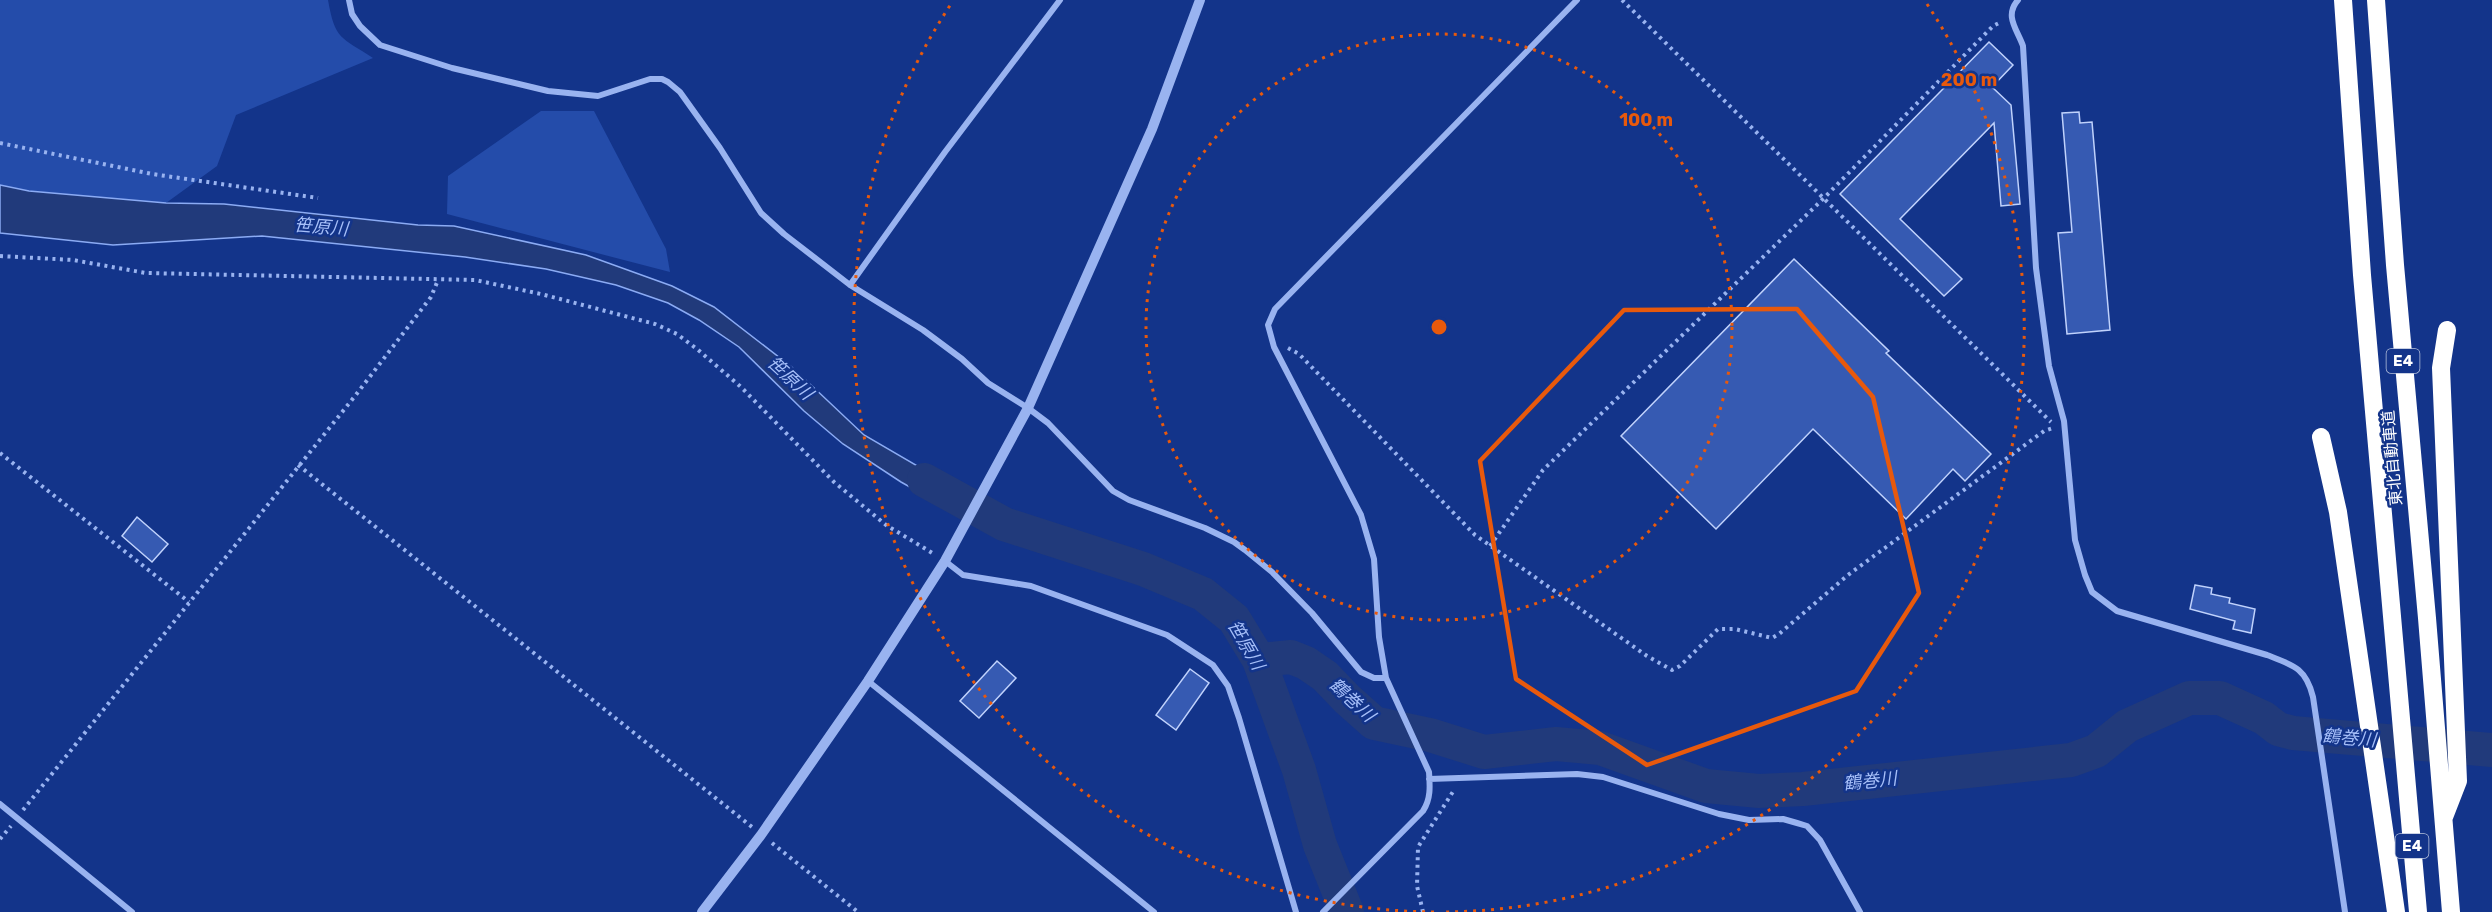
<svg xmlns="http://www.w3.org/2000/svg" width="2492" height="912" viewBox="0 0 2492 912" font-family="Rubik,'Noto Sans JP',sans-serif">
	<rect width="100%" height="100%" fill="#13348a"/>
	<path fill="#244caa" d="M0,0H328C335,40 341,37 373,58L236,115L217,166L166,203L29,191L0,185Z
		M541,111H594L666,249L670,272L447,214L448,176Z"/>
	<path fill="#213a7b" stroke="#8babf4" stroke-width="1.5" d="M0,185L29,191L166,203L224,204L418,225L454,226L586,255L672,286L714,307L793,368L864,435L969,496L958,514L901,482L843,444L804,411L739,347L699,320L668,303L616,285L546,269L465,257L262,236L113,245L0,233Z"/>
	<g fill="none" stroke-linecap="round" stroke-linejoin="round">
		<path stroke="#213a7b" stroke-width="34" d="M924,480L1004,524L1143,569L1203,594L1234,619L1259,660L1299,770L1320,845L1347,912
			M1259,660L1291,657L1306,663L1325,676L1347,699L1374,723L1430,735L1484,752L1556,744L1600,748L1706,786L1759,791L1803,789L2071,760L2096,751L2127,726L2189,698H2220L2264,718L2278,729L2293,733L2492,750"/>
	</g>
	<path fill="#365ab2" stroke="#c0d2fc" stroke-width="1.5" d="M1989,42L2013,65L1992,87L2011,105L2020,204L2001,206L1994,123L1900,219L1962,279L1944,296L1840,194Z
		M2079,112L2080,123L2092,122L2110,330L2067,334L2058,233L2072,232L2062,113Z
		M1794,259L1889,351L1886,353L1991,454L1965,481L1953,469L1906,519L1813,429L1716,529L1621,436Z
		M137,517L168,544L152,562L122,536Z
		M2195,585L2212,588L2211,594L2230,598L2229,603L2255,609L2251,633L2233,629L2235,621L2190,609Z
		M997,661L1016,678L979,718L960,701Z
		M1190,669L1209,683L1176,730L1156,715Z"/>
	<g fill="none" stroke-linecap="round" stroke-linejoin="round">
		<path stroke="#99b3f0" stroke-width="4" stroke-dasharray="3 4.5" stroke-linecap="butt" d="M1622,0L2051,422
			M0,143L152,174L318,198
			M0,256L73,260L146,273L475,280L541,294L655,324L677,334L697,349L741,387L834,482L886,525L934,554
			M1288,348L1299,354L1475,535L1647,656L1672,670L1680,666L1718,629H1735L1772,638L1779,634L1848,575L2044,431L2053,428
			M0,453L189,602
			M298,465L752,827
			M1490,546L1543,470L1824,198L1993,26L2001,22
			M23,810L355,396L431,297L438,280
			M0,839L11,826
			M772,843L858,912
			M1423,912L1417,886L1418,847L1454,790"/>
		<path stroke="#99b3f0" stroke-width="6" d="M349,0L352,14L360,26L380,45L452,68L548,91L598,96L650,79H662L668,82L680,92L720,148L761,213L784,234L850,285L923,330L962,359L988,383L1028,408L1048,423L1113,491L1129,500L1205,528L1234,542L1245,550L1272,572L1312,613L1361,672L1374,678H1386
			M2018,0C2004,16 2017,29 2023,46L2036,268L2049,366L2064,421L2075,540L2085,575L2092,592L2117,611L2267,655C2293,665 2306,668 2313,697L2345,912
			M850,285L945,152L1060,0
			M945,561L963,575L1031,586L1167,635L1213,665L1228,686L1239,718L1296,912
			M868,681L1154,912
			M1429,779L1577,774L1603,777L1719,814L1749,820L1783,819L1797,823L1807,826L1820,840L1860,912
			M0,804L132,912
			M1323,912L1423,811C1431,799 1430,786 1429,772L1386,678L1379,637L1374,559L1361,515L1274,347L1268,325L1275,309L1577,0"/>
		<path stroke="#99b3f0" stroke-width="10" d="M702,912L761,835L868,681L945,561L1028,408L1152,129L1200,0"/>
		<path stroke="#fff" stroke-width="18" d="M2343,0L2362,275L2418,912
			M2376,0L2395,265L2427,618L2451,912
			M2321,437L2338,512L2396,912
			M2444,817L2458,781L2441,368L2447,330"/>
	</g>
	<path fill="none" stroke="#e8590c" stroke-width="4.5" stroke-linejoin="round" d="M1797,309L1873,397L1919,593L1856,691L1647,765L1516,679L1480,461L1624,310Z"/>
	<g fill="none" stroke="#e8590c" stroke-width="3" stroke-dasharray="3 6">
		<circle cx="1439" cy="327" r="293"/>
		<path d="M1434 912A585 585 0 0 1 951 4M1927 4A585 585 0 0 1 1444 912"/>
	</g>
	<g text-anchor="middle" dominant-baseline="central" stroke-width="5" stroke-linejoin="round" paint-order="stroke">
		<g fill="#13348a" stroke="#b8c2dc" stroke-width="1.5">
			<rect x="2386.5" y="349" width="33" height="24" rx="4.5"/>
			<rect x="2395.5" y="834" width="33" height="24" rx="4.5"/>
		</g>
		<g font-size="15" font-weight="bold" fill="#fff">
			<text x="2403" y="361">E4</text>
			<text x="2412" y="846">E4</text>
		</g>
		<g font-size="16" fill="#fff" stroke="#13348a">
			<text transform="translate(2392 458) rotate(-95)">東北自動車道</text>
		</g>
		<g font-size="18" font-style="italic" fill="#a5bef8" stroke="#13348a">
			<text transform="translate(321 227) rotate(5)">笹原川</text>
			<text transform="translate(790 378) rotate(43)">笹原川</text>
			<text transform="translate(1246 645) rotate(60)">笹原川</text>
			<text transform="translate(1352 700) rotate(43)">鶴巻川</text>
			<text transform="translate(2349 738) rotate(5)">鶴巻川</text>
			<text transform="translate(1870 781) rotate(-6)">鶴巻川</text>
		</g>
	</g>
	<circle cx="1439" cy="327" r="9" fill="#e8590c" stroke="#13348a" stroke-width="3"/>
	<g font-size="18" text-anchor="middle" font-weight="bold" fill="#e8590c" stroke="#13348a" stroke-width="5" stroke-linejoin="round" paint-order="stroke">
		<text x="1969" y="86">200 m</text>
		<text x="1646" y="126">100 m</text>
	</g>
</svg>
